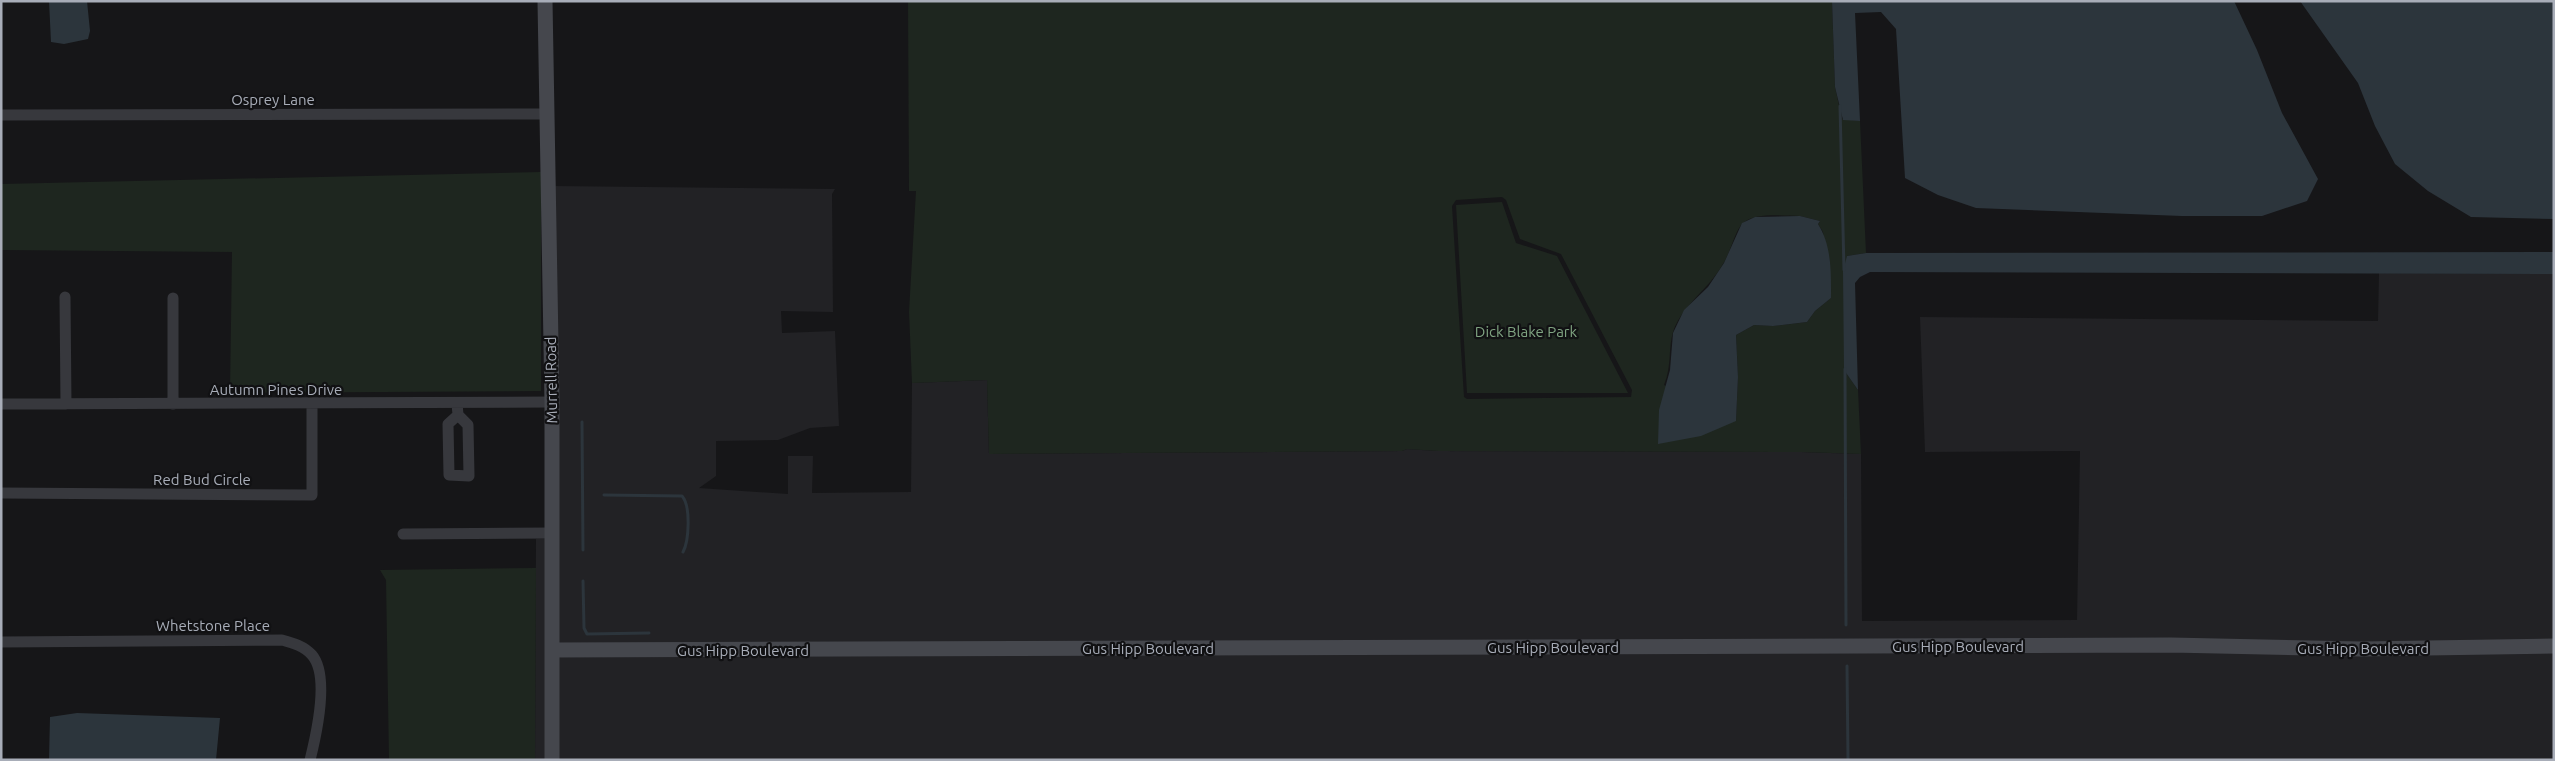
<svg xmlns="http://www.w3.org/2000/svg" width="2555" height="761" viewBox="0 0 2555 761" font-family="Ubuntu,sans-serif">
	<rect width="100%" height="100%" fill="#161618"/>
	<path fill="#222225" d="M552,186L835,189L832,194L833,312L781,311L782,333L835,331L839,426L810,428L778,440L716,441V476L699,488L788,494V456H813L812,493L911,492L912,383L987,380L989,454L1402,451L1407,449L1438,451L1802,452L1861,454L1862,621L2077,620L2080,451L1925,452L1920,317L2378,321L2379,273L2554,274V640L2361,642L557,644Z
		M536,539H547V760H535Z
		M2171,651L2554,653V760H558L557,656Z"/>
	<path fill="#1e261f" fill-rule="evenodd" d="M908,1H1832L1835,87L1842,119L1860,121L1866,253L1847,256L1844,370L1858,390L1861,454L1802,452L1438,451L1407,449L1402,451L989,454L987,380L912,383L909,312L916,191H909ZM1502,197L1506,200L1520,239L1561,254L1632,390L1631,397L1467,399L1464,397L1452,206L1456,200ZM1800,216L1820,221L1818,224L1823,232L1831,298L1815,311L1807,322L1773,326L1754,325L1736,335L1738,377L1736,421L1664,385C1672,366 1668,349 1673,332C1682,305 1709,289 1723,264C1730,254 1735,230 1743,223C1756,212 1783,216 1800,216Z
		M541,172V391L230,393L232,252L1,250V184Z
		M1502,202L1516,243L1557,256L1628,393H1467L1456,205Z
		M536,568L535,760H389L386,580L380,570Z"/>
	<path fill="#2c353c" d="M49,1H87L90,31L88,39L64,44L51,42Z
		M1832,1H2234L2257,50L2282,113L2318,179L2307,201L2262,216H2182L1976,208L1938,195L1905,178L1896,29L1881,12L1855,13L1860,121L1843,120L1835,87Z
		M2300,1H2554V219L2471,217L2428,191L2395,164L2375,126L2358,83Z
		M1800,216L1820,221L1818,224C1832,246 1831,273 1831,298L1815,311L1807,322L1773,326L1754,325L1736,335L1738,377L1736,421L1701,436L1658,444L1659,410L1670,370L1673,333L1684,310L1708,287L1724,263L1742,223L1755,217Z
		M2554,252V274L1870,272L1860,277L1855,283L1858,390L1844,370L1843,271L1847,256L1866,253Z
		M77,713L220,718L216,760H49L50,717Z"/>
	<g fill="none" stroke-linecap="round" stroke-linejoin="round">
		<path stroke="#2c353c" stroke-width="3" d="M1840,106L1844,270
			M1845,369L1846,625
			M582,422L583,550
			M604,495L682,496C691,506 689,541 683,552
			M583,581L584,628L587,634L649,633
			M1847,666L1848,760"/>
		<path stroke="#37383d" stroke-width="11" d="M1,115L545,114
			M65,297L66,404
			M173,298V404
			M457,403L458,415L468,425L469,476L449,475L448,424L458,415
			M1,404L552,402
			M1,493L312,495V404
			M403,534L553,533
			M1,642L282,640C293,643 304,646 312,655C330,676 316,736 310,760"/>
		<path stroke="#45474d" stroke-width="15" d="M545,1L552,402V760
			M552,650L2171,645L2361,649L2554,646"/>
	</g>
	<g text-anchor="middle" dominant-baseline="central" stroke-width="4.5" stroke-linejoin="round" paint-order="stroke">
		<g font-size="15" fill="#a8adb8" stroke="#111113">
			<text x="273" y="99">Osprey Lane</text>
			<text transform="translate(551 380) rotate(-91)">Murrell Road</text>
			<text x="276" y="389">Autumn Pines Drive</text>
			<text x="202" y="479">Red Bud Circle</text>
			<text x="213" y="625">Whetstone Place</text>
			<text x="1958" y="646">Gus Hipp Boulevard</text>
			<text x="1553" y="647">Gus Hipp Boulevard</text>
			<text x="1148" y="648">Gus Hipp Boulevard</text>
			<text x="2363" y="648">Gus Hipp Boulevard</text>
			<text x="743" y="650">Gus Hipp Boulevard</text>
		</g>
		<g font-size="15" fill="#7fa381" stroke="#111113">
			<text x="1526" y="331">Dick Blake Park</text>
		</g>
	</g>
	<rect width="2555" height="761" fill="none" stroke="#a8adb8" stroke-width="5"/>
</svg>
